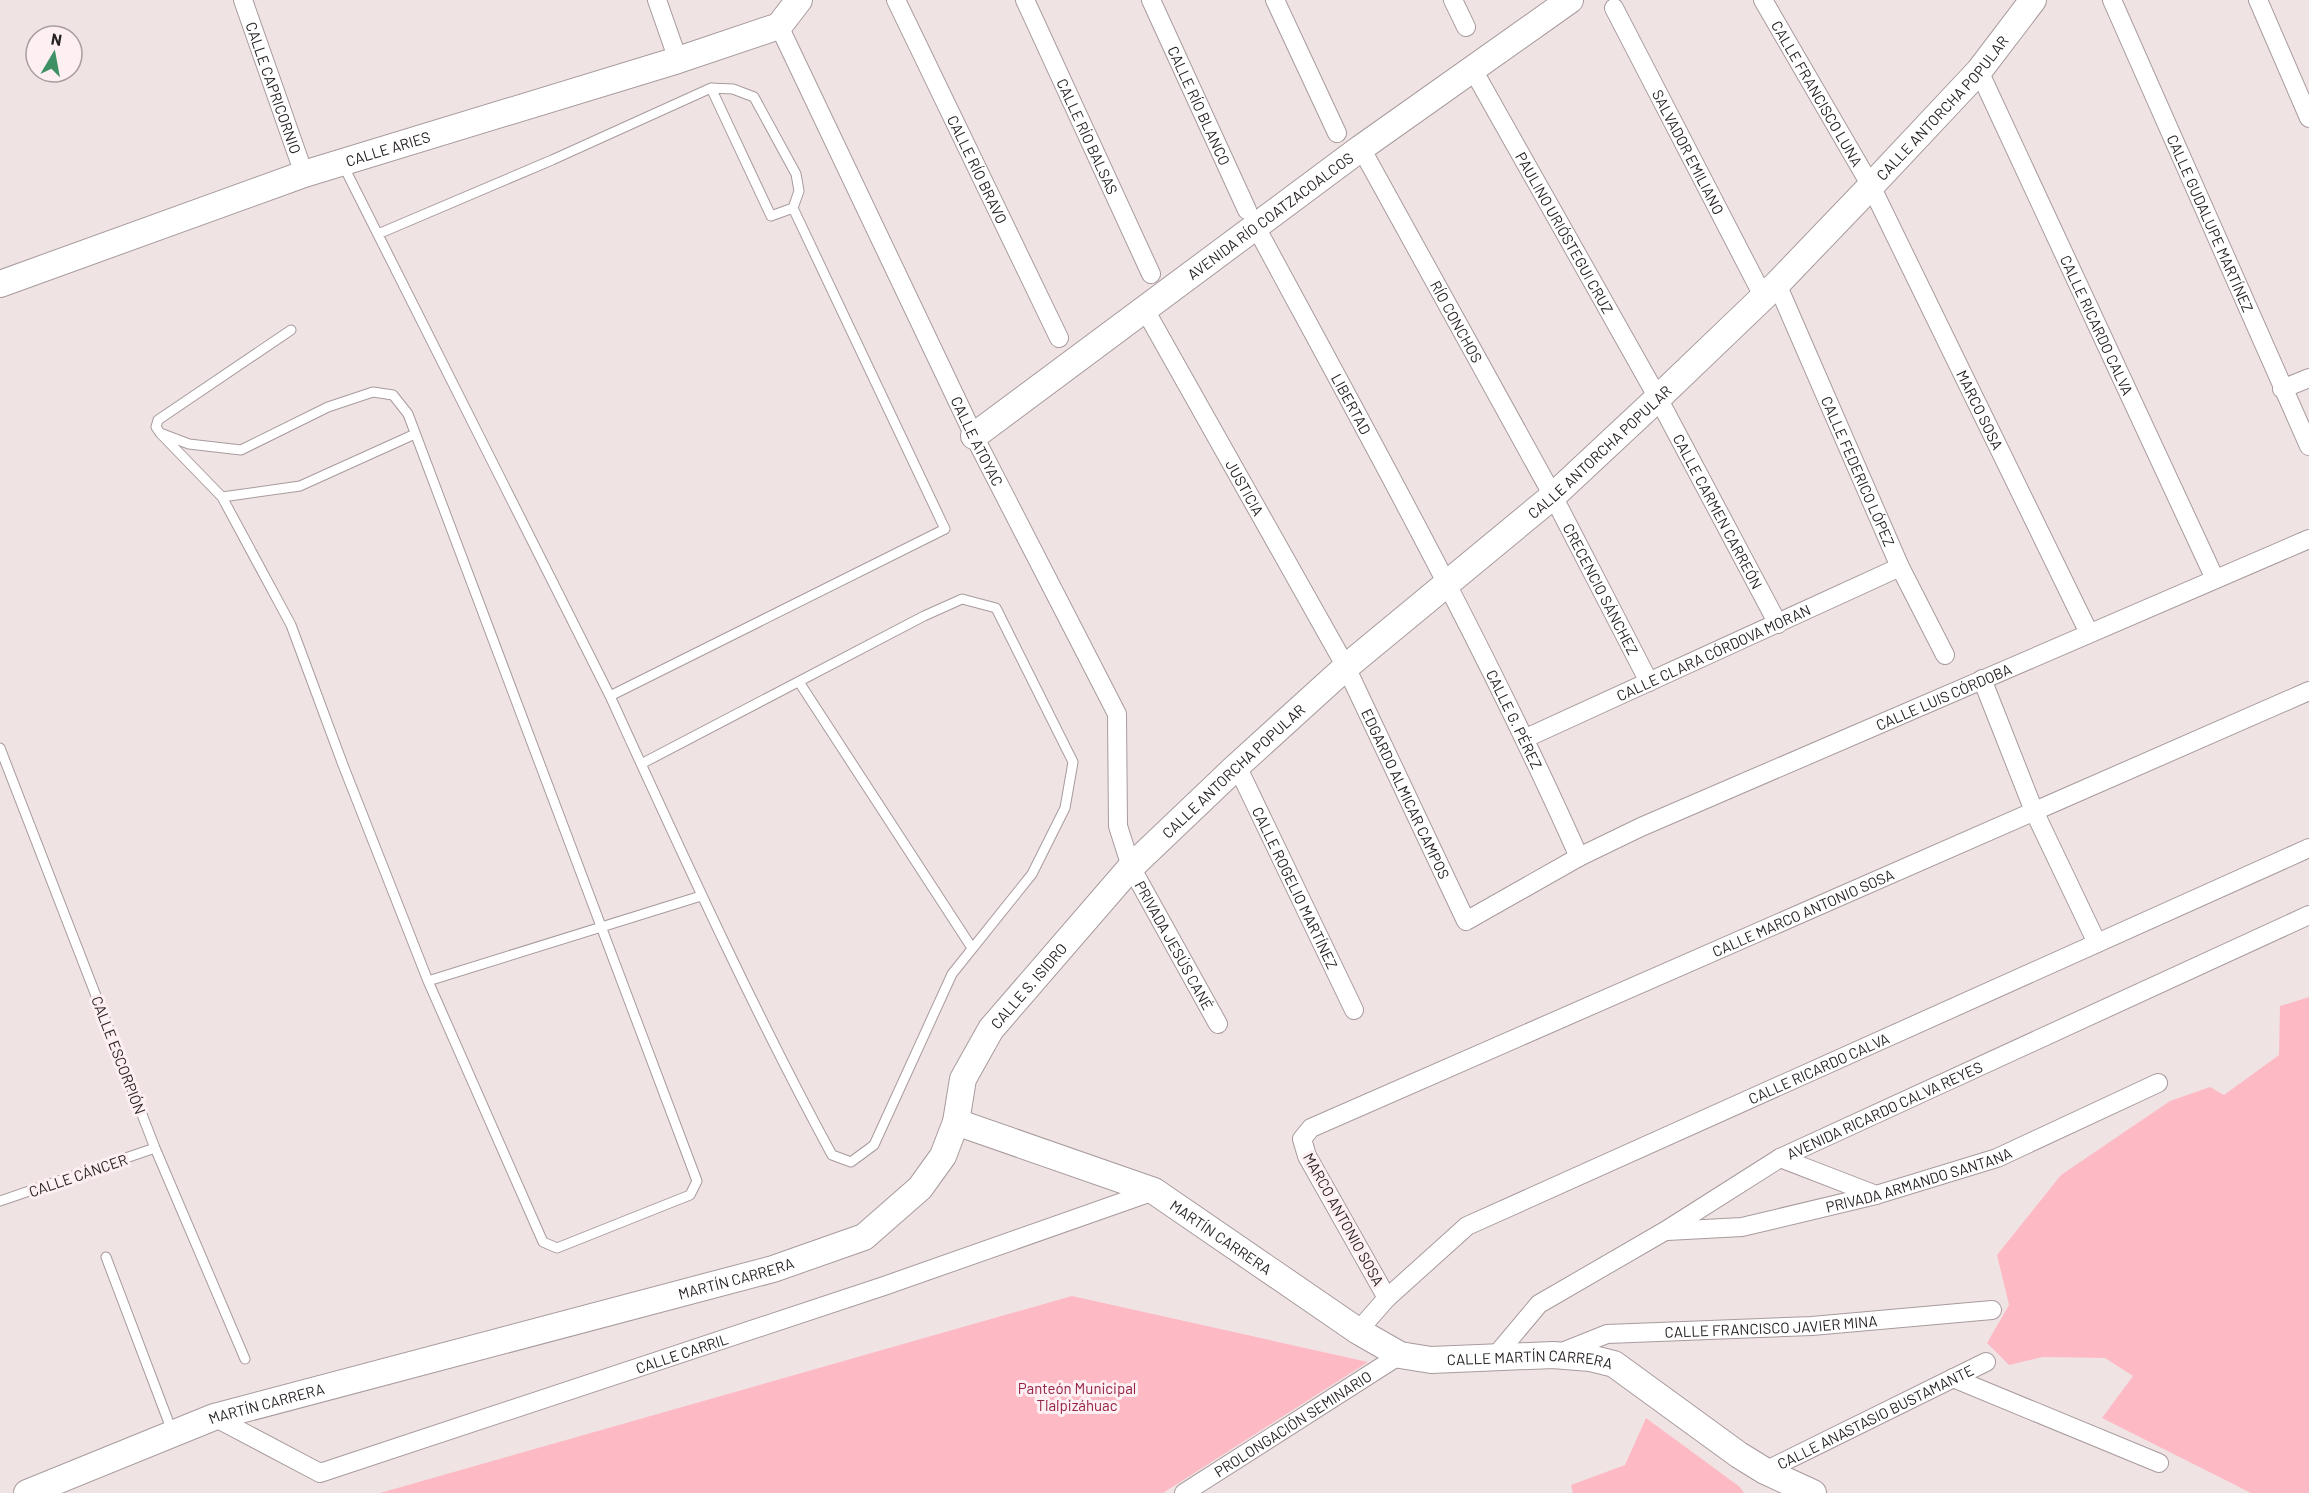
<svg xmlns="http://www.w3.org/2000/svg" width="2309" height="1493" viewBox="0 0 2309 1493" font-family="Barlow,sans-serif">
	<rect width="100%" height="100%" fill="#f0e3e4"/>
	<path fill="#fdbac5" d="M2309,997V1493H2251L2102,1418L2133,1376L2105,1358L2043,1357L2009,1365L1987,1343L2009,1305L1997,1255L2061,1175L2170,1101L2210,1087L2224,1095L2279,1055L2280,1006Z
		M1072,1296L1368,1362L1163,1493H380Z
		M1646,1418L1740,1487L1744,1493H1573L1571,1485L1625,1465Z"/>
	<g fill="none" stroke-linecap="round" stroke-linejoin="round">
		<g stroke="#a89b9d" stroke-width="11">
			<path id="lane" d="M343,165L610,696L945,529L793,208
				M378,234L552,160L711,88L733,89L754,97L796,174L799,191L793,208L771,216L711,88
				M160,433L189,444L241,450L328,407L373,392L393,395L408,414C505,670 603,925 697,1181L690,1195L557,1248L543,1242L428,981L343,765L291,625L222,497L160,433L156,427L158,420L291,330
				M222,497L300,486L415,434
				M799,682L972,948
				M610,696C681,851 751,1006 832,1155L851,1162L874,1145L952,974L1032,874L1065,808L1073,762L996,608L962,599L924,616L641,764
				M0,748L155,1148L245,1359
				M428,981L701,896
				M0,1201L155,1148
				M106,1257L172,1431"/>
		</g>
		<g stroke="#a89b9d" stroke-width="20">
			<g id="street">
				<path id="s1" d="M243,0L304,174"/>
				<path d="M657,0L678,60"/>
				<path id="s2" d="M896,0L1059,338"/>
				<path id="s3" d="M1025,0L1151,274"/>
				<path id="s4" d="M1151,0L1247,210"/>
				<path d="M1275,0L1337,133"/>
				<path d="M1453,0L1466,27"/>
				<path id="s5" d="M1763,0L1871,186L2089,633"/>
				<path id="s6" d="M2112,0L2309,446"/>
				<path d="M2258,0L2309,118"/>
				<path id="s7" d="M1614,8L1763,296"/>
				<path id="s8" d="M779,26L974,436L1117,714L1118,826L1131,867L1218,1024"/>
				<path id="s9" d="M1472,68L1658,398L1778,624"/>
				<path id="s10" d="M1979,71L2215,579"/>
				<path id="s11" d="M1361,148L1553,496L1649,682"/>
				<path id="s12" d="M1256,227C1368,435 1483,641 1579,857"/>
				<path id="s13" d="M1777,284L1900,567L1945,655"/>
				<path id="s14" d="M1144,308L1346,667L1466,921L1579,857L1641,827L2309,539"/>
				<path d="M2282,389L2309,378"/>
				<path d="M1982,679L2034,811L2097,943"/>
				<path id="s15" d="M1526,738L1900,567"/>
				<path id="s16" d="M1237,766L1354,1010"/>
				<path d="M1780,1158L1876,1195"/>
				<path id="s17" d="M1667,1231L1742,1227L1876,1195L1997,1158L2158,1083"/>
				<path id="s18" d="M1387,1298L1307,1156L1302,1139L1311,1128L2309,691"/>
				<path id="s19" d="M1358,1331L1387,1298L1467,1226L2309,848"/>
				<path id="s20" d="M1557,1354L1607,1334L1812,1326L1992,1310"/>
				<path id="s21" d="M1492,1360L1539,1304L1665,1231L1780,1158L2309,915"/>
				<path d="M1953,1378L2159,1463"/>
				<path id="s22" d="M214,1417L320,1473L884,1286L1154,1191"/>
				<path id="s23" d="M1765,1471L1986,1362"/>
				<path id="s24" d="M1184,1493L1400,1355"/>
			</g>
		</g>
		<g stroke="#a89b9d" stroke-width="28">
			<g id="secondary">
				<path id="s25" d="M0,284L304,174L678,60L779,26L799,0"/>
				<path id="s26" d="M974,436L1361,148L1570,0"/>
				<path id="s27" d="M956,1122L1154,1191L1358,1331L1400,1355L1431,1360L1553,1355L1590,1358L1614,1364L1739,1455L1765,1471L1813,1493"/>
				<path id="s28" d="M27,1493L214,1417L773,1269L864,1237L920,1188L943,1156L956,1122L963,1079L991,1029L1131,867L1237,766L1346,667L1553,496L1658,398L1777,284L1871,186L1979,71L2033,0"/>
			</g>
		</g>
		<use href="#lane" stroke="#fff" stroke-width="9"/>
		<use href="#street" stroke="#fff" stroke-width="18"/>
		<use href="#secondary" stroke="#fff" stroke-width="26"/>
	</g>
	<g text-anchor="middle" dominant-baseline="central" stroke-width="6" stroke-linejoin="round" paint-order="stroke">
		<g font-size="15" fill="#272223" stroke="#fef0f2">
			<text stroke="none"><textPath href="#s1" startOffset="93">CALLE CAPRICORNIO</textPath></text>
			<text stroke="none"><textPath href="#s5" startOffset="108">CALLE FRANCISCO LUNA</textPath></text>
			<text stroke="none"><textPath href="#s4" startOffset="116">CALLE RÍO BLANCO</textPath></text>
			<text stroke="none"><textPath href="#s28" startOffset="2454">CALLE ANTORCHA POPULAR</textPath></text>
			<text stroke="none"><textPath href="#s3" startOffset="150">CALLE RÍO BALSAS</textPath></text>
			<text stroke="none"><textPath href="#s25" startOffset="411">CALLE ARIES</textPath></text>
			<text stroke="none"><textPath href="#s7" startOffset="162">SALVADOR EMILIANO</textPath></text>
			<text stroke="none"><textPath href="#s2" startOffset="188">CALLE RÍO BRAVO</textPath></text>
			<text stroke="none"><textPath href="#s26" startOffset="369">AVENIDA RÍO COATZACOALCOS</textPath></text>
			<text stroke="none"><textPath href="#s6" startOffset="244">CALLE GUDALUPE MARTÍNEZ</textPath></text>
			<text stroke="none"><textPath href="#s9" startOffset="189">PAULINO URIÓSTEGUI CRUZ</textPath></text>
			<text stroke="none"><textPath href="#s11" startOffset="198">RÍO CONCHOS</textPath></text>
			<text stroke="none"><textPath href="#s10" startOffset="280">CALLE RICARDO CALVA</textPath></text>
			<text stroke="none"><textPath href="#s12" startOffset="201">LIBERTAD</textPath></text>
			<text stroke="none"><textPath href="#s5" startOffset="464">MARCO SOSA</textPath></text>
			<text stroke="none"><textPath href="#s8" startOffset="460">CALLE ATOYAC</textPath></text>
			<text stroke="none"><textPath href="#s28" startOffset="1968">CALLE ANTORCHA POPULAR</textPath></text>
			<text stroke="none"><textPath href="#s13" startOffset="204">CALLE FEDERICO LÓPEZ</textPath></text>
			<text stroke="none"><textPath href="#s14" startOffset="206">JUSTICIA</textPath></text>
			<text stroke="none"><textPath href="#s9" startOffset="507">CALLE CARMEN CARREÓN</textPath></text>
			<text stroke="none"><textPath href="#s11" startOffset="502">CRECENCIO SÁNCHEZ</textPath></text>
			<text stroke="none"><textPath href="#s15" startOffset="206">CALLE CLARA CÓRDOVA MORAN</textPath></text>
			<text stroke="none"><textPath href="#s14" startOffset="1221">CALLE LUIS CÓRDOBA</textPath></text>
			<text stroke="none"><textPath href="#s12" startOffset="556">CALLE G. PÉREZ</textPath></text>
			<text stroke="none"><textPath href="#s28" startOffset="1482">CALLE ANTORCHA POPULAR</textPath></text>
			<text stroke="none"><textPath href="#s14" startOffset="552">EDGARDO ALMICAR CAMPOS</textPath></text>
			<text stroke="none"><textPath href="#s16" startOffset="135">CALLE ROGELIO MARTÍNEZ</textPath></text>
			<text stroke="none"><textPath href="#s18" startOffset="732">CALLE MARCO ANTONIO SOSA</textPath></text>
			<text stroke="none"><textPath href="#s8" startOffset="1011">PRIVADA JESÚS CANÉ</textPath></text>
			<text stroke="none"><textPath href="#s28" startOffset="1185">CALLE S. ISIDRO</textPath></text>
			<text transform="translate(119 1055) rotate(69)">CALLE ESCORPIÓN</text>
			<text stroke="none"><textPath href="#s19" startOffset="537">CALLE RICARDO CALVA</textPath></text>
			<text stroke="none"><textPath href="#s21" startOffset="470">AVENIDA RICARDO CALVA REYES</textPath></text>
			<text transform="translate(78 1175) rotate(-19)">CALLE CÁNCER</text>
			<text stroke="none"><textPath href="#s17" startOffset="258">PRIVADA ARMANDO SANTANA</textPath></text>
			<text transform="translate(1344 1219) rotate(61)">MARCO ANTONIO SOSA</text>
			<text stroke="none"><textPath href="#s27" startOffset="291">MARTÍN CARRERA</textPath></text>
			<text stroke="none"><textPath href="#s28" startOffset="742">MARTÍN CARRERA</textPath></text>
			<text stroke="none"><textPath href="#s20" startOffset="218">CALLE FRANCISCO JAVIER MINA</textPath></text>
			<text stroke="none"><textPath href="#s22" startOffset="501">CALLE CARRIL</textPath></text>
			<text stroke="none"><textPath href="#s27" startOffset="636">CALLE MARTÍN CARRERA</textPath></text>
			<text stroke="none"><textPath href="#s28" startOffset="256">MARTÍN CARRERA</textPath></text>
			<text stroke="none"><textPath href="#s23" startOffset="123">CALLE ANASTASIO BUSTAMANTE</textPath></text>
			<text stroke="none"><textPath href="#s24" startOffset="129">PROLONGACIÓN SEMINARIO</textPath></text>
		</g>
		<g font-size="15" fill="#952145" stroke="#fef0f2">
			<text x="1077" y="1388">Panteón Municipal<tspan x="1077" dy="17">Tlalpizáhuac</tspan></text>
		</g>
	</g>
	<g transform="translate(54 54) rotate(10)"><circle r="28" fill="#fef0f2" stroke="#a89e9f" stroke-width="1.5"/>
	<path d="M0-4.5L10 22L0 15L-10 22Z" fill="#3d9164"/>
	<text y="-9" font-size="16" font-weight="bold" text-anchor="middle" fill="#272223">N</text>
	</g>
</svg>
